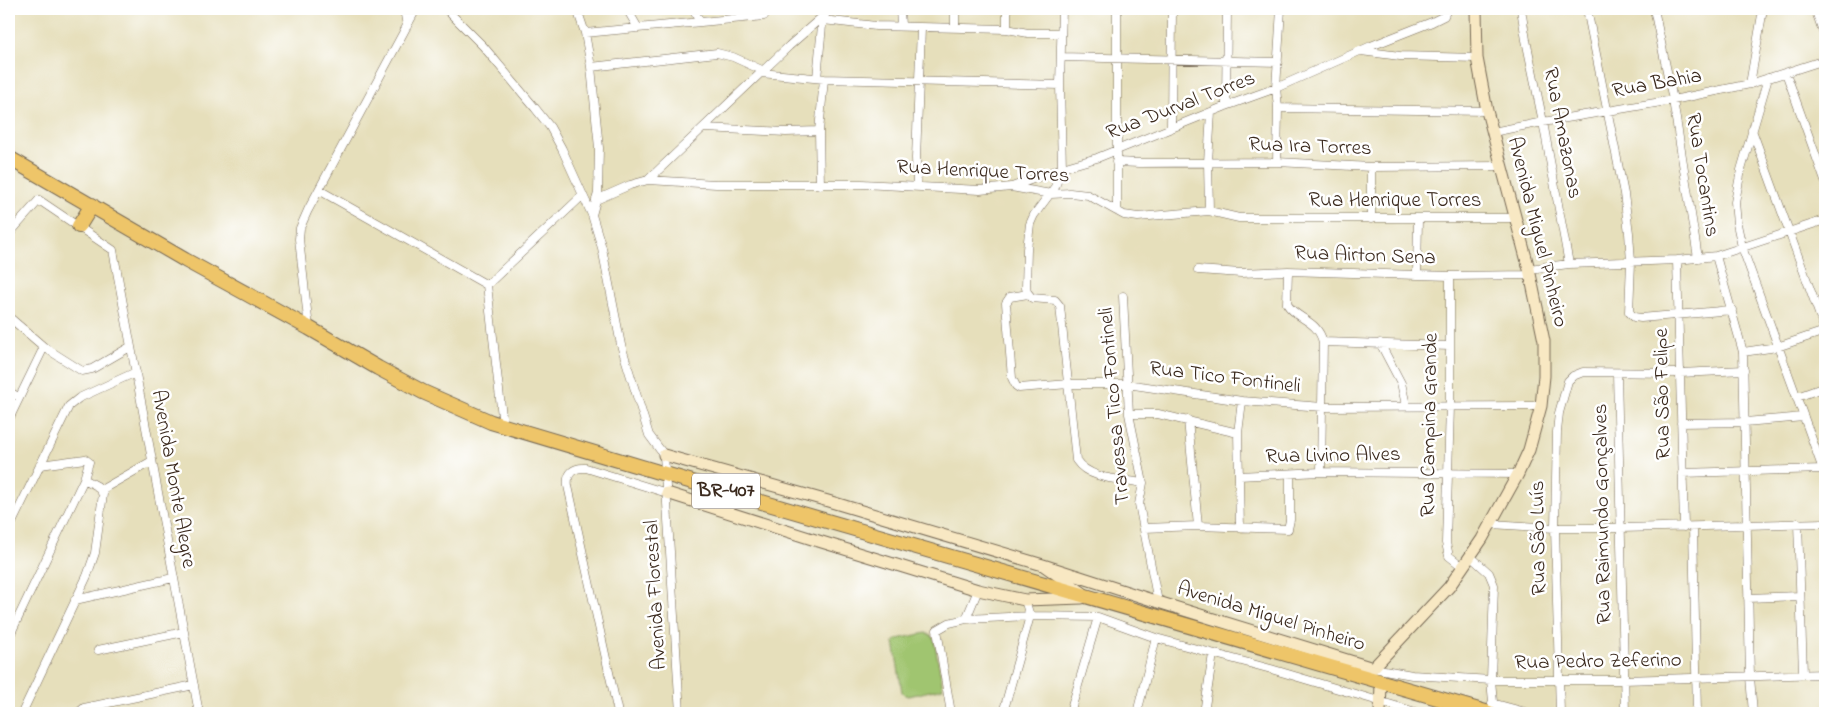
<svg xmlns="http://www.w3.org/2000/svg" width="1834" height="722" viewBox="0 0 1834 722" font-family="'Indie Flower',sans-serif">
	<rect width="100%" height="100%" fill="#fff"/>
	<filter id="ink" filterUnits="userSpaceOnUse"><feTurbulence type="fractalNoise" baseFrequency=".02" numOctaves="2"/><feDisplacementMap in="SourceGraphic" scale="10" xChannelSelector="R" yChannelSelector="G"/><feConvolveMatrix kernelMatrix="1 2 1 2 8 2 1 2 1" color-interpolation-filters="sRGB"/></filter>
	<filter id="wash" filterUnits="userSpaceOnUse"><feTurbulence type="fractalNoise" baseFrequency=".0096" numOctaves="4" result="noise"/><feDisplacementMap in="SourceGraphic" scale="20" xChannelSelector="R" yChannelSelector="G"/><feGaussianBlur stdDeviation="1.12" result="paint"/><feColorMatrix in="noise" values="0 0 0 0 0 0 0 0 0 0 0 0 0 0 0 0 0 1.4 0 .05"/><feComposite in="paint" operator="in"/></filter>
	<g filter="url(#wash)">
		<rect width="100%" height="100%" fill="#e6dfbb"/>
		<path fill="#a0c56f" stroke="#6e7846" d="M926,633L931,635L934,639L943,688L909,696L905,695L902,692L894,642L897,639Z"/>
	</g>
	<g filter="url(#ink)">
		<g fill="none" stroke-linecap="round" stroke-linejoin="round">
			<g stroke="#776955" stroke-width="9">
				<path id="street" d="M404,9L407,26
					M446,9L483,46L535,108L550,127L562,149L592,215L602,248L621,345L649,435L664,455L680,713
					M577,9L585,33L591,67L599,148L598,193L592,215
					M627,9L638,28
					M693,9L700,22
					M900,9L901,26
					M1062,9L1060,85L1062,168L1055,187L1034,215L1030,224L1027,249L1026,288L1027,292L1032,298L1055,300L1060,306L1076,460C1089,480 1121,479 1143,483
					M1117,9V211
					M1521,9L1526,40L1543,122L1569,264
					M1587,9L1624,194L1629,233L1631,262L1629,312L1634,317L1641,318L1732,310
					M1654,9L1673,100L1698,258
					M1815,9L1825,37
					M823,20L876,26L1007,29L1028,33H1061
					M955,28V9
					M1007,29V9
					M585,33L764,16L760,9
					M1361,51L1400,56L1477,58
					M1061,57L1278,62
					M591,67L717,53L733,57L764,71
					M761,73L824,79L1060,85
					M1786,73L1825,181
					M817,78L823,15L820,9
					M1768,78L1741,170L1735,202L1737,224L1742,247L1825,475
					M1750,84L1763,9
					M1226,106L1227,9
					M1278,108L1487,111
					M705,128L786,132L819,131
					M1171,128L1172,9
					M1752,130L1825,330
					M1493,132L1543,122L1673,100L1750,84L1825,60
					M1116,162L1139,163L1277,162L1371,167L1502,166
					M1277,162L1278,108L1276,88L1281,9
					M648,180L789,46L831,9
					M820,185L819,131L824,79
					M917,186L916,158L921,28
					M1012,187L1062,168L1097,158L1226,106L1276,88L1371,46L1432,22L1444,16L1447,9
					M319,190L487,285
					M596,200L630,185L648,180L716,184H862L980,190L1011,187L1051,194L1070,193L1088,195L1124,215L1138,217L1209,211L1239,218H1515
					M1209,211L1208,162L1211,112
					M1371,219V167
					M9,234L39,200L113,250L199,713
					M1716,256L1743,352L1750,677L1753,713
					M1677,260L1684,527
					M1529,269L1569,264L1677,260L1716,256L1825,220
					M1198,270L1241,273L1288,271L1450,276L1531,275
					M1288,271L1287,304C1297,320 1317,319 1323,342L1321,472
					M1417,274L1418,220
					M1450,276V406L1446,543L1449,556L1463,567
					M487,285L503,425
					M487,285L582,196
					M1028,294L1010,297L1006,303L1012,378L1016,386L1019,388L1069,384H1127L1242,401L1323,407L1541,406
					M1123,296L1129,414L1143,483L1139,504L1158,602
					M9,317L44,347L82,371L92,369L130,347
					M309,328L299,239L300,228L308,210L416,9
					M1323,342L1450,346
					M1380,343L1401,383L1406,405
					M1743,352L1777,347L1825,331
					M1617,373L1625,713
					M9,392L19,397
					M1797,397L1825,387
					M1129,414H1158L1238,433
					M9,419L44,347
					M1188,420L1198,526
					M1681,423L1745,422L1804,417
					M1682,473L1823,469
					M1239,476L1321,472L1518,474
					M101,490L152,461
					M1798,523L1803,674
					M1491,524L1555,528H1621L1825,523
					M1693,527L1697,713
					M1144,528L1198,526L1288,529L1290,520V474
					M1240,528L1238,433L1242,401
					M9,529L69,406L79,398L136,372
					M1470,556L1489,573L1494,585L1491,680L1494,713
					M1748,598L1800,596
					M75,600L173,578
					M966,619L978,590
					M9,637L84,479L89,462L85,459L40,465
					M98,650L184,632
					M1373,668L1412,675L1491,680H1623L1825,674
					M1492,703L1529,713
					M22,713L87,576L95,553L103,494L97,486L84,479
					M78,713L84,708L194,685
					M618,713L568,486C566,473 574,467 586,468L667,493
					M951,713L937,630L949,623L966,619L1030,616L1098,617L1156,638L1271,669L1419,713
					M1003,713L1030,616L1025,600
					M1070,713L1098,617
					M1137,713L1156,638
					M1204,713L1213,654
					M1560,713L1555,528L1557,432L1559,413L1568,381L1573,376L1583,372L1680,373L1744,370"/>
			</g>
			<g stroke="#776955" stroke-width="13">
				<path id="secondary" d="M664,455L828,501L1043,565L1083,593
					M667,493L812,539L978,590L1025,600L1082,598
					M1043,565L1158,602L1373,668L1449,587L1482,539L1518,474L1529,450L1541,406L1544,376V341L1529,269L1487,111L1477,58L1476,9
					M1380,713L1381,683"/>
			</g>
			<g stroke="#776955" stroke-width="16">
				<path id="highway" d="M9,158L185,260L309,328L378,368L423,392L491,422L665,474L1489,713
					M79,226L92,205"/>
			</g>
			<use href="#street" stroke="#fff" stroke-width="8"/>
			<use href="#secondary" stroke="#f8e8c3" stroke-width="11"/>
			<use href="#highway" stroke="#eec569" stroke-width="14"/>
		</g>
	</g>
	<g text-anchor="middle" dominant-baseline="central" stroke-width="5" stroke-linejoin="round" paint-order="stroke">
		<rect fill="#fff" stroke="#766a62" stroke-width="1" x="692" y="473.5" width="68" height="35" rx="4"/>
		<g font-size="20" font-weight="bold" fill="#3b2a1e">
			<text x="726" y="491">BR-407</text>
		</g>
		<g font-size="21" fill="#3b2a1e" stroke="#fff">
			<text transform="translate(1657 84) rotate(-10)">Rua Bahia</text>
			<text transform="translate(1181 106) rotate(-21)">Rua Durval Torres</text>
			<text transform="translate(1562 133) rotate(79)">Rua Amazonas</text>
			<text transform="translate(1310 147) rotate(2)">Rua Ira Torres</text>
			<text transform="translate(983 172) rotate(3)">Rua Henrique Torres</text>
			<text transform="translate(1702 175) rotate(81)">Rua Tocantins</text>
			<text x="1395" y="201">Rua Henrique Torres</text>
			<text transform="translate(1537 232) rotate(76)">Avenida Miguel Pinheiro</text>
			<text transform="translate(1365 256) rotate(2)">Rua Airton Sena</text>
			<text transform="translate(1225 378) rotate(7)">Rua Tico Fontineli</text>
			<text transform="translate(1663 394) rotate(-91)">Rua São Felipe</text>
			<text transform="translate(1115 406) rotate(-95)">Travessa Tico Fontineli</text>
			<text transform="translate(1430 425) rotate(-89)">Rua Campina Grande</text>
			<text transform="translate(1333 456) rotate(-1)">Rua Livino Alves</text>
			<text transform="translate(173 479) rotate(80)">Avenida Monte Alegre</text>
			<text transform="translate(1603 514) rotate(-91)">Rua Raimundo Gonçalves</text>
			<text transform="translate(1539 538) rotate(-91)">Rua São Luís</text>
			<text transform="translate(656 595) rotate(-93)">Avenida Florestal</text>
			<text transform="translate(1271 617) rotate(17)">Avenida Miguel Pinheiro</text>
			<text transform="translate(1598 662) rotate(-1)">Rua Pedro Zeferino</text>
		</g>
	</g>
	<rect width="1834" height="722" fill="none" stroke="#fff" stroke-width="30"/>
</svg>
